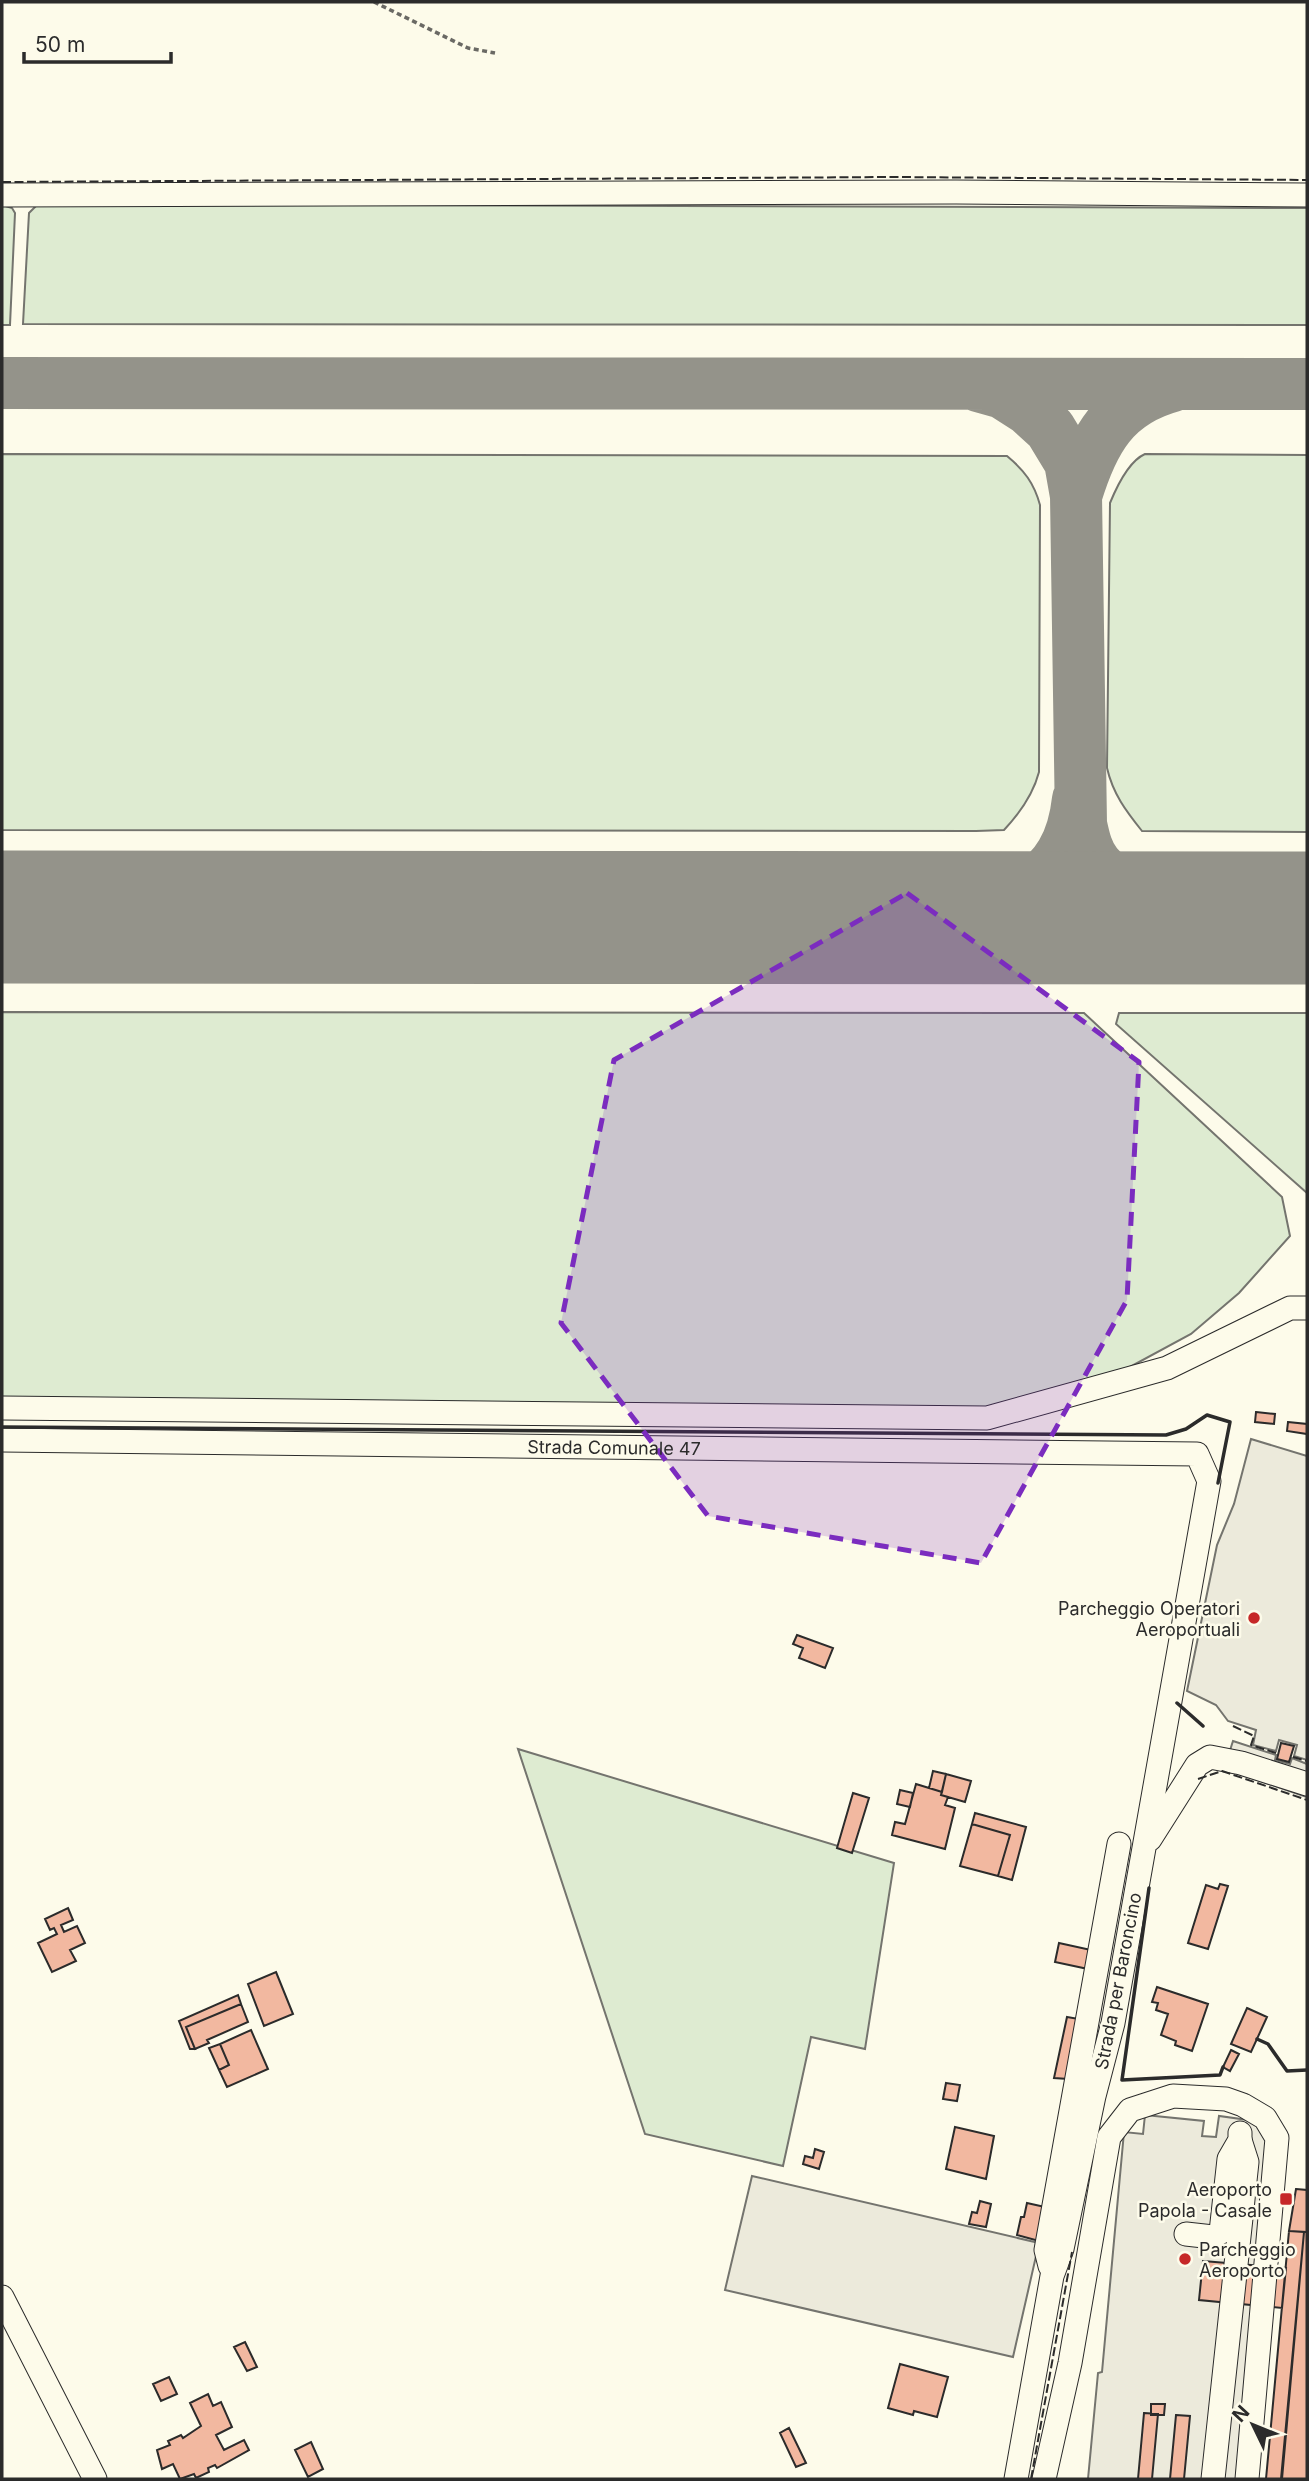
<svg xmlns="http://www.w3.org/2000/svg" width="1309" height="2481" viewBox="0 0 1309 2481" font-family="Inter,sans-serif">
	<rect width="100%" height="100%" fill="#fdfbea"/>
	<path fill="#deebd1" stroke="#74746e" stroke-width="2" d="M38,204L1307,208V325L23,324L29,213Z
		M2,205L12,208L15,213L10,325H2Z
		M2,454L1007,456C1024,470 1034,483 1040,505L1039,772C1033,795 1020,813 1004,830L976,831L2,830Z
		M1145,454L1307,455V832L1142,831C1126,811 1113,794 1107,768L1110,503C1117,486 1129,461 1145,454Z
		M2,1012L1084,1013L1282,1197L1290,1236L1239,1293L1191,1334L1128,1368L985,1408L2,1405Z
		M1119,1013H1307V1193L1116,1024Z
		M518,1749L894,1863L865,2049L811,2037L783,2166L645,2134Z"/>
	<path fill="#eceadb" stroke="#74746e" stroke-width="2" d="M1251,1439L1307,1456V1760L1294,1756L1297,1745L1279,1740L1276,1751L1253,1745L1256,1730L1228,1721L1216,1705L1187,1691L1217,1545L1234,1504Z
		M1233,1741L1276,1755L1275,1760L1290,1764L1292,1758L1307,1764V1797L1224,1769Z
		M1145,2115L1204,2121L1202,2136L1216,2137L1219,2116L1255,2121L1268,2145L1236,2479H1088L1098,2373L1102,2372L1124,2132L1143,2134Z
		M752,2176L1039,2243L1013,2357L725,2290Z"/>
	<g fill="none" stroke-linecap="round" stroke-linejoin="round">
		<path stroke="#94938a" stroke-width="52" d="M2,383L1307,384
			M978,386L1003,393L1028,409L1050,429L1070,462L1076,496
			M1173,386C1114,402 1093,440 1076,496L1081,824C1084,838 1087,853 1097,865C1127,900 1186,910 1229,918
			M914,918C996,902 1067,898 1078,799"/>
		<path stroke="#94938a" stroke-width="133" d="M2,917L1307,918"/>
	</g>
	<path fill="#f2b8a0" stroke="#2b2b2b" stroke-width="2" d="M1256,1412L1275,1414L1274,1424L1255,1422Z
		M1288,1422L1307,1424V1434L1287,1431Z
		M797,1635L833,1648L825,1668L799,1658L803,1648L793,1644Z
		M1281,1743L1294,1746L1289,1762L1277,1759Z
		M933,1771L946,1774L942,1792L929,1788Z
		M946,1774L971,1781L965,1802L941,1795Z
		M916,1784L942,1792L941,1795L948,1797L945,1805L955,1808L945,1849L892,1835L895,1822L905,1824Z
		M900,1790L913,1793L910,1807L897,1804Z
		M853,1793L869,1798L852,1853L837,1848Z
		M975,1813L1026,1827L1012,1880L998,1876L1010,1835L972,1824Z
		M972,1824L1010,1835L998,1876L960,1866Z
		M1220,1884L1228,1886L1208,1949L1188,1943L1206,1885L1218,1889Z
		M68,1908L73,1920L61,1925L64,1932L77,1926L85,1943L70,1950L76,1961L52,1972L38,1943L57,1934L54,1928L50,1930L45,1919Z
		M1059,1943L1091,1950L1088,1969L1055,1962Z
		M276,1972L293,2014L264,2026L248,1984Z
		M1157,1987L1208,2004L1192,2051L1175,2045L1176,2041L1161,2035L1168,2014L1156,2010L1158,2003L1152,2002Z
		M238,1995L241,2004L186,2027L195,2049H190L179,2021Z
		M241,2004L248,2022L207,2040L209,2043L195,2049L186,2027Z
		M1247,2008L1267,2017L1251,2052L1231,2044Z
		M1067,2017L1079,2019L1068,2079L1054,2078Z
		M251,2030L268,2069L227,2087L219,2070L229,2065L220,2044Z
		M220,2044L229,2065L219,2070L209,2048Z
		M1231,2050L1239,2054L1230,2071L1223,2067Z
		M946,2083L960,2085L957,2101L943,2099Z
		M955,2127L994,2136L986,2179L946,2169Z
		M815,2149L824,2152L819,2169L803,2164L805,2156L813,2158Z
		M1296,2189L1307,2190V2232L1289,2231Z
		M980,2201L991,2204L986,2227L969,2224L972,2212L977,2213Z
		M1027,2203L1045,2207L1039,2241L1017,2235L1021,2217H1024Z
		M1289,2231L1304,2232L1281,2479H1266Z
		M1304,2232H1307V2479H1282Z
		M1203,2261L1286,2268L1282,2308L1199,2300Z
		M245,2342L257,2367L247,2371L234,2347Z
		M900,2364L948,2377L937,2417L914,2411L913,2415L888,2408Z
		M169,2377L177,2394L161,2401L153,2384Z
		M208,2394L213,2406L221,2402L232,2427L216,2435L224,2450L244,2440L249,2450L217,2468L215,2465L208,2468L209,2472L196,2478L194,2474L180,2479L173,2464L162,2469L157,2450L170,2445L168,2441L181,2435L183,2438L201,2426L190,2403Z
		M1151,2404H1165L1164,2415H1151Z
		M1144,2413L1158,2414L1152,2479H1138Z
		M1176,2415L1190,2416L1184,2479H1170Z
		M789,2428L806,2463L796,2467L780,2433Z
		M311,2442L323,2469L308,2477L295,2450Z"/>
	<g fill="none" stroke-linecap="round" stroke-linejoin="round">
		<g stroke="#2b2b2b" stroke-width="25">
			<g id="minor">
				<path d="M2,195L956,192L1307,195"/>
				<path d="M2,1408L987,1418L1167,1368L1290,1308H1307"/>
				<path id="s1" d="M2,1440L1197,1454L1209,1481L1113,2023L1094,2096L1062,2249L1052,2276L1016,2479"/>
				<path d="M1150,1839L1197,1765L1210,1757L1241,1763L1307,1784"/>
				<path d="M1186,2234L1213,2237L1221,2232L1229,2159L1240,2140V2133"/>
				<path d="M1050,2266L1046,2250L1119,1844"/>
				<path d="M2,2297L95,2479"/>
				<path d="M1044,2479L1070,2363L1109,2137L1130,2110L1173,2096L1226,2099L1243,2105L1265,2118L1277,2138L1247,2479"/>
				<path d="M1213,2479L1247,2162L1240,2140"/>
			</g>
		</g>
		<path stroke="#6a6964" stroke-width="3.5" stroke-dasharray="5 3.5" stroke-linecap="butt" d="M374,2L468,48L495,53"/>
		<use href="#minor" stroke="#fdfbea" stroke-width="23"/>
		<path stroke="#2b2b2b" stroke-width="2" stroke-dasharray="9 3.5" stroke-linecap="butt" d="M2,182L895,177L1307,180
			M1233,1726L1254,1736L1251,1745L1276,1753
			M1293,1757L1307,1761
			M1198,1779L1222,1771L1307,1800
			M1031,2479L1072,2252"/>
		<path stroke="#2b2b2b" stroke-width="3.5" d="M2,1427L1166,1435L1186,1429L1207,1415L1230,1422L1218,1483
			M1177,1703L1203,1726
			M1149,1888L1122,2080L1220,2075L1223,2067
			M1257,2039L1268,2044L1287,2071L1307,2070"/>
	</g>
	<path fill="#7b2cbf" fill-opacity="0.2" stroke="#7b2cbf" stroke-width="5" stroke-dasharray="14 9" stroke-linejoin="round" d="M907,893L1139,1062L1127,1300L981,1563L708,1516L561,1323L614,1060Z"/>
	<g fill="#c62828" stroke="#fdfbea" stroke-width="2.5">
		<circle cx="1254" cy="1618" r="7"/>
		<rect x="1279" y="2192" width="14" height="14" rx="3.5"/>
		<circle cx="1185" cy="2259" r="7"/>
	</g>
	<g text-anchor="middle" dominant-baseline="central" stroke-width="5" stroke-linejoin="round" paint-order="stroke">
		<g font-size="18" fill="#2b2b2b" stroke="#fdfbea">
			<text stroke="none"><textPath href="#s1" startOffset="612">Strada Comunale 47</textPath></text>
			<text transform="translate(1118 1981) rotate(-79)">Strada per Baroncino</text>
		</g>
		<g font-size="18" fill="#2b2b2b" stroke="#fdfbea" text-anchor="end">
			<text x="1240" y="1608">Parcheggio Operatori<tspan x="1240" dy="21">Aeroportuali</tspan></text>
			<text x="1272" y="2189">Aeroporto<tspan x="1272" dy="21">Papola - Casale</tspan></text>
			<text x="1199" y="2249" text-anchor="start">Parcheggio<tspan x="1199" dy="21">Aeroporto</tspan></text>
		</g>
	</g>
	<rect width="1309" height="2481" fill="none" stroke="#2b2b2b" stroke-width="7"/>
	<g transform="translate(1253 2425) rotate(313)" stroke="#fdfbea" stroke-width="5" paint-order="stroke">
	<path d="M0-5L12 26L0 18L-12 26Z" fill="#2b2b2b"/>
	<text y="-10" font-size="19" font-weight="bold" text-anchor="middle" fill="#2b2b2b">N</text>
	</g>
	<path d="M24 52v10h147v-10" fill="none" stroke="#2b2b2b" stroke-width="3.5"/>
	<text x="35" y="52" font-size="21" fill="#2b2b2b" stroke="#fdfbea" stroke-width="5" paint-order="stroke">50 m</text>
</svg>
